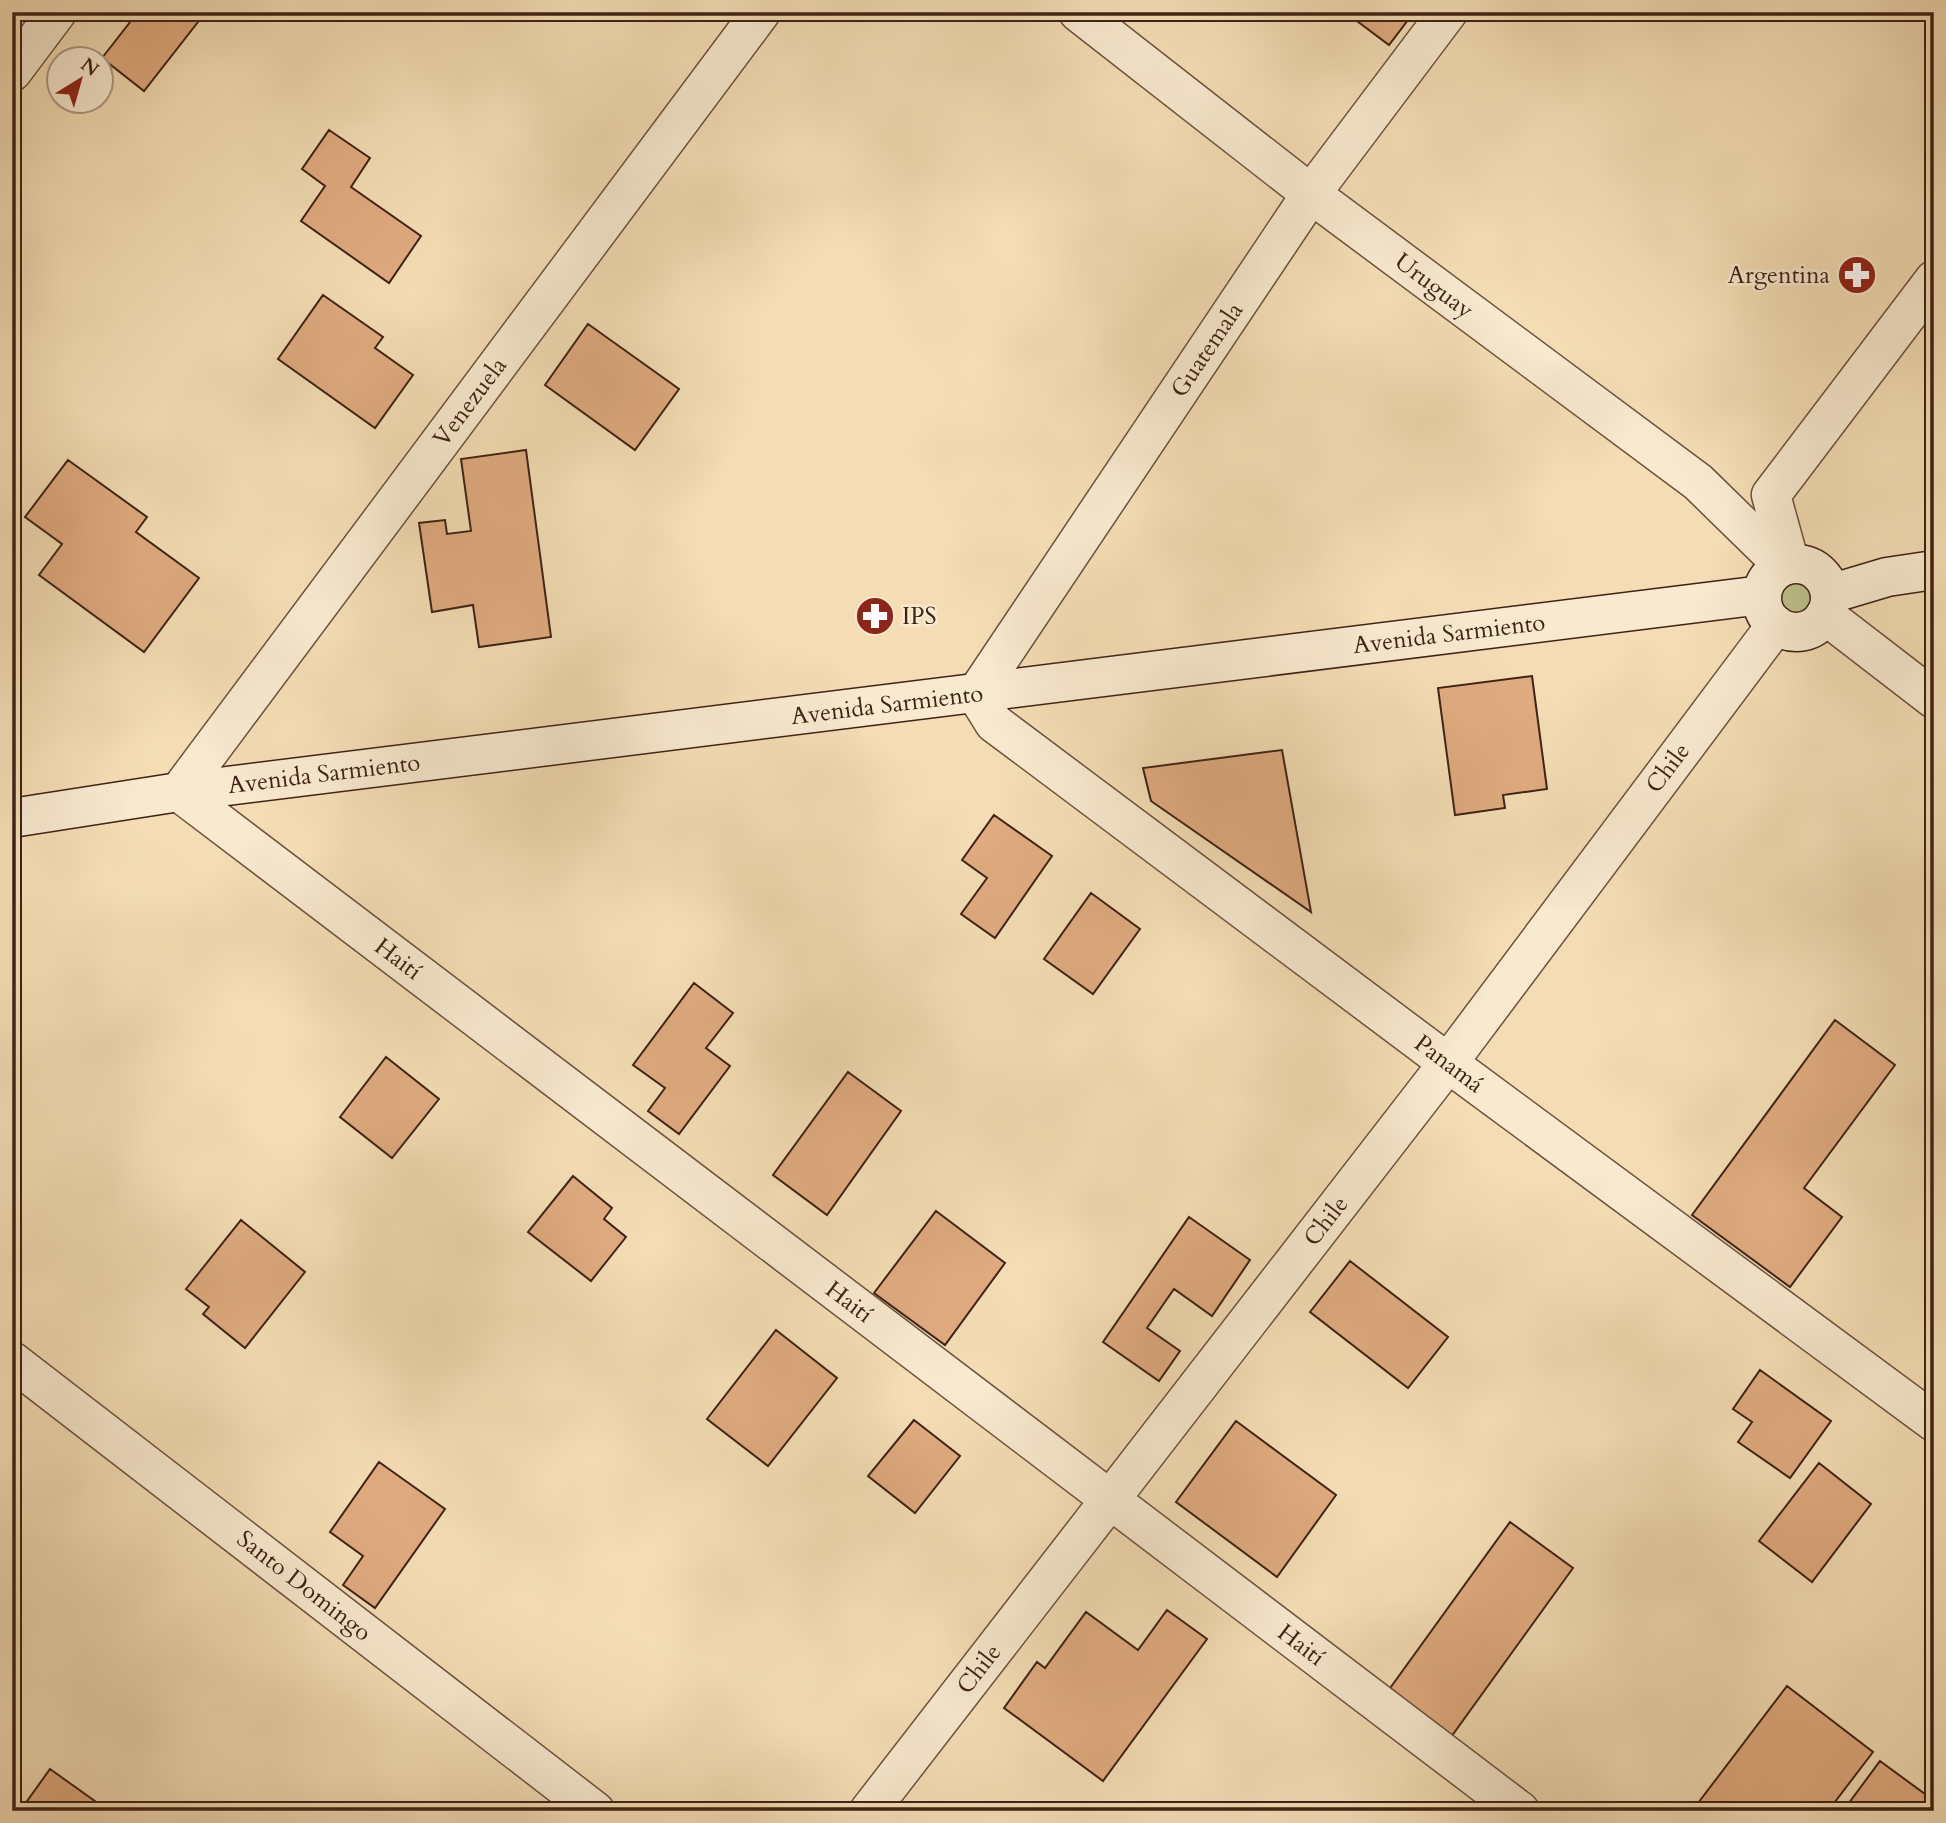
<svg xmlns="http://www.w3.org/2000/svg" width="1946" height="1823" viewBox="0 0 1946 1823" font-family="Cardo,serif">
	<rect width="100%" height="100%" fill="#f4ddb5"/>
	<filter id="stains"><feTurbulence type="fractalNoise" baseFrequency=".00286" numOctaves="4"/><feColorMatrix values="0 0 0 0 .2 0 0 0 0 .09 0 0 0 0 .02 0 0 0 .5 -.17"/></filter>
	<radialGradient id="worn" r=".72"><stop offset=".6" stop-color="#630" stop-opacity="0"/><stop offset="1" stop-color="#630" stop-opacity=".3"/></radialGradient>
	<path fill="#bec08b" stroke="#7e7150" stroke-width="2" d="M1802,569L1810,572L1823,587L1812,622C1802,626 1795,627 1784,624L1768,593L1771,585Z"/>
	<path fill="#e0ab80" stroke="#3f2216" stroke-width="2" d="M138,12L205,13L144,91L102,58Z
		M1345,12H1414L1389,45Z
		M329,130L370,158L351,187L421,236L389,283L301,221L325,186L302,169Z
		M323,295L383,337L375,348L413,375L375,428L278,359Z
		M588,324L679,389L635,450L545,385Z
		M526,450L551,637L479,647L473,605L432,612L419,523L445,520L447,534L471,531L461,459Z
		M68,460L147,517L136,532L199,578L144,652L39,575L62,544L25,517Z
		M1532,676L1547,789L1503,795L1505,808L1455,815L1438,688Z
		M1282,750L1311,912L1151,801L1143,768Z
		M994,815L1052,856L995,938L961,914L987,878L962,860Z
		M1091,893L1140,929L1093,994L1044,959Z
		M694,983L733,1013L706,1048L730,1066L679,1134L648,1111L665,1088L633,1065Z
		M1835,1020L1895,1065L1804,1188L1842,1217L1790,1287L1692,1215Z
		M386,1057L439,1099L392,1158L340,1117Z
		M848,1072L901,1111L827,1215L773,1175Z
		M573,1176L612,1208L604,1219L626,1237L591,1281L528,1232Z
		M936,1211L1005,1263L945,1345L874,1293Z
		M1189,1217L1250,1260L1212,1316L1174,1289L1147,1328L1180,1351L1159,1381L1103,1342Z
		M241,1220L305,1272L245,1348L203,1314L209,1307L186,1289Z
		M1350,1261L1448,1337L1408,1388L1310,1312Z
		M776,1330L837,1378L768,1466L707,1419Z
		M1760,1370L1831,1421L1790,1478L1738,1442L1752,1422L1733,1409Z
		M914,1420L960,1456L915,1513L868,1476Z
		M1236,1421L1336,1495L1277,1577L1176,1502Z
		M379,1462L445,1509L375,1608L343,1585L363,1556L330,1532Z
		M1819,1463L1871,1504L1812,1582L1759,1541Z
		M1510,1522L1573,1568L1451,1737L1388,1691Z
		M1167,1610L1207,1639L1103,1781L1004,1708L1037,1662L1045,1668L1086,1612L1138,1650Z
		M1787,1686L1873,1752L1828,1811H1692Z
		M1880,1761L1929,1797L1918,1811H1843Z
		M50,1769L99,1804L94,1811H20Z"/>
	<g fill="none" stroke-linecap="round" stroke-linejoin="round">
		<g stroke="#6c513e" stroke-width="41">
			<path id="minor" d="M761,12L179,792L1520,1811
				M1078,12L1311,194L1698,482L1784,566
				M1448,12L1311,194L976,694L994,723L1448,1063L1934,1422
				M12,72L57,12
				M1790,564L1771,495L1934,280
				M1825,615L1934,699
				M12,1361L595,1811
				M869,1811L1448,1063L1776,625"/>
		</g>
		<g stroke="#3f2216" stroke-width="41">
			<path id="secondary" d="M1762 598a34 34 0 1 1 68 0a34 34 0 1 1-68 0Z
				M1830,594L1887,577L1934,570
				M12,818L179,792L1762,595"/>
		</g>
		<use href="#minor" stroke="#f8e9cf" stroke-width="38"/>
		<use href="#secondary" stroke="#f8e9cf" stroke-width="38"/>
	</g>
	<defs>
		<g id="pharmacy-disc" transform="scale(2.0125)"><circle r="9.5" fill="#8f2418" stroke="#f8e9cf"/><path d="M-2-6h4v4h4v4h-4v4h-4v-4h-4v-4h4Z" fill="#fff"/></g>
	</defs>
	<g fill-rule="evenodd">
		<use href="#pharmacy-disc" x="1857" y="275"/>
		<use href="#pharmacy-disc" x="875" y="616"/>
	</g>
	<g text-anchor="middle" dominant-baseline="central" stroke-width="5" stroke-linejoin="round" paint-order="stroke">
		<g font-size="24" fill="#3f2216" stroke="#f8e9cf" text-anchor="end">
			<text x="1830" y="275">Argentina</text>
			<text x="902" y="616" text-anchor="start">IPS</text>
		</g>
		<g font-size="24" fill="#3f2216" stroke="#f8e9cf">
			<text transform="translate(1434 286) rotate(37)">Uruguay</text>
			<text transform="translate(1207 350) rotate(-56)">Guatemala</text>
			<text transform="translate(470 402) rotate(-53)">Venezuela</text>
			<text transform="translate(1449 634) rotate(-7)">Avenida Sarmiento</text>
			<text transform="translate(887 705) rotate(-7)">Avenida Sarmiento</text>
			<text transform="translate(1668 768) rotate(-53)">Chile</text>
			<text transform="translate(324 774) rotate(-7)">Avenida Sarmiento</text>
			<text transform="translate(398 959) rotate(37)">Haití</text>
			<text transform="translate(1449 1064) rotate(37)">Panamá</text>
			<text transform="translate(1326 1221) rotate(-52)">Chile</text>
			<text transform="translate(849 1302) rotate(37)">Haití</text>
			<text transform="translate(304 1586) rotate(38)">Santo Domingo</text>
			<text transform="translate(1301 1645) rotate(37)">Haití</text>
			<text transform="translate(979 1669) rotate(-52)">Chile</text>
		</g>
	</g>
	<rect width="1946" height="1823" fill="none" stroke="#f4ddb5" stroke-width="42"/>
	<rect x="14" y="14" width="1918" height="1795" fill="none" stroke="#3f2216" stroke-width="3.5"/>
	<rect x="21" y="21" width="1904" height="1781" fill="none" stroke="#3f2216" stroke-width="2"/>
	<g transform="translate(80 80) rotate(37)"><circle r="33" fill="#f8e9cf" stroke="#ae9985" stroke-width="2"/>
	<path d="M0-5L12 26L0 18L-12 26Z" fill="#8f2418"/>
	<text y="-10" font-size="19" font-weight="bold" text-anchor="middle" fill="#3f2216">N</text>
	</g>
	<rect width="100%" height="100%" filter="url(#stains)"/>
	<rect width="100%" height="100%" fill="url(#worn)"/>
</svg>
